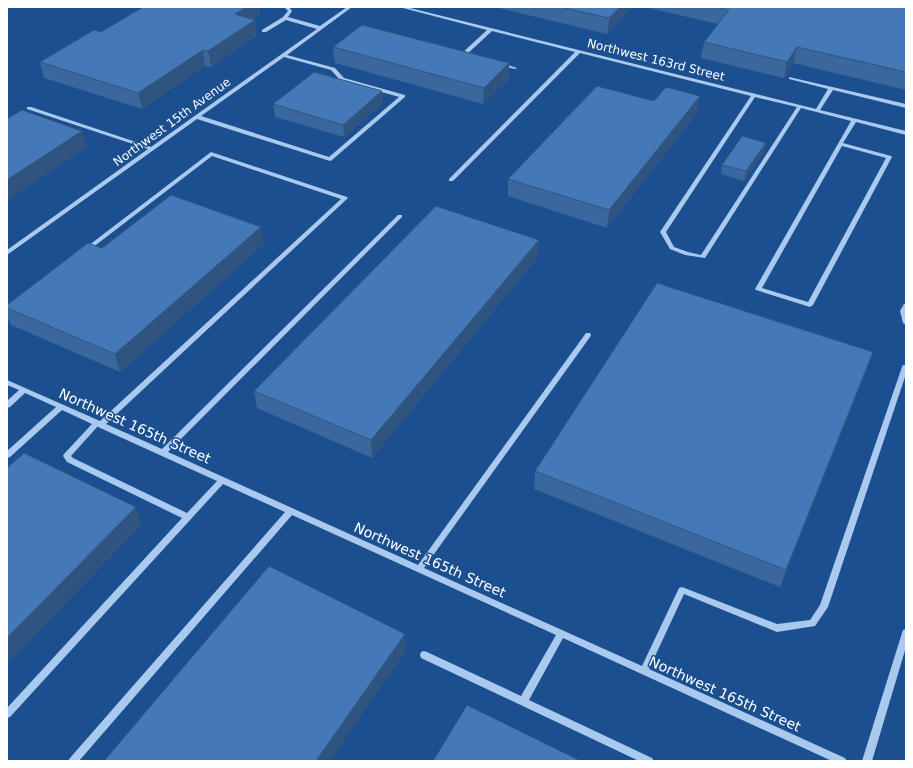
<svg xmlns="http://www.w3.org/2000/svg" width="913" height="768" viewBox="0 0 913 768" font-family="'DejaVu Sans',sans-serif">
	<rect width="100%" height="100%" fill="#1b4f8f"/>
	<g fill="none" stroke-linecap="round" stroke-linejoin="round">
		<path fill="#a9c9ee" fill-rule="evenodd" d="M284,7H289L292,11L288,17L320,26L347,7H352L287,55L335,68L344,78L405,95V97L332,160L330,161L197,119L7,255V250L148,149L27,109V107H31L151,147L317,29L286,20L266,32H262V30L283,17L288,11ZM284,57L331,70L340,80L399,97L329,157L201,116Z
			M399,7H406L816,109L828,89L789,79V77L906,104V108L833,90L820,110L906,131V135L856,122L843,143L891,156L892,157L813,305L810,307L756,290L755,289L851,121L801,108L705,258L685,255L670,249L660,232L751,96L580,53L453,181H449V179L575,52L492,31L465,56H461V54L487,30ZM755,97L797,107L701,255L688,252L674,247L666,232ZM842,146L886,158L808,302L762,288Z
			M498,63H502L517,68L515,69L498,65Z
			M211,152L347,197L348,198L106,424L162,449L398,215H402V217L168,452L418,565L586,333H590L591,335L590,337L424,568L642,666L679,588L682,587L777,624L810,620L820,605L902,367L903,365H906V374L828,607L815,626L777,632L684,594L649,669L845,758L847,761H832L563,638L529,700L652,758L654,761H639L421,658L420,655L421,652L424,651L427,652L521,696L556,635L292,515L79,761H68L70,758L285,512L223,484L10,717L7,718V708L182,518L67,462L63,456L64,454L92,424L62,410L10,457L7,458V451L56,407L25,393L10,407L7,408V401L19,390L7,385V380L100,421L341,199L212,156L88,251H84L83,250L84,249ZM98,426V427L217,481L187,513L73,458L71,456Z
			M906,303V325L903,323L900,311L904,304Z
			M906,629V647L872,761H862L902,633L903,630Z"/>
	</g>
	<path fill="#3a679d" d="M143,7H259L260,14L253,19L255,20L257,35L211,67L205,66L142,109L44,78L40,62L101,32Z
		M494,7H632L607,34Z
		M644,7H906V90L793,63L784,78L701,58L704,42L718,24Z
		M333,47L509,63V79L483,104L335,63Z
		M273,104H382L344,137L275,117Z
		M697,113L607,228L508,196V179Z
		M766,143L764,152L744,181L721,174L722,165Z
		M264,244L120,372L11,325L7,315V305L102,248Z
		M538,257L372,458L257,408L254,391Z
		M867,369L780,587L534,489L535,471Z"/>
	<path fill="#305480" d="M246,7H259L260,14L237,30L235,14Z
		M620,7H632L607,34L609,18Z
		M255,20L257,35L211,67L208,51Z
		M797,47L793,63L784,78L787,62Z
		M203,50L205,66L142,109L138,93Z
		M509,63V79L483,104L484,88Z
		M382,91V104L344,137L343,125Z
		M700,96L697,113L607,228L609,210Z
		M82,131L87,147L7,201V180Z
		M766,143L764,152L744,181L746,171Z
		M261,227L264,244L120,372L115,354Z
		M539,240L538,257L372,458L371,440Z
		M873,352L867,369L780,587L786,570Z
		M136,507L142,525L7,664V638Z
		M405,634L406,651L330,761H316Z"/>
	<path fill="#4478b7" stroke="#305480" d="M143,7H246L235,14L255,20L208,51L203,50L138,93L40,62L94,30L101,32Z
		M560,7H620L609,18Z
		M715,7H906V72L797,47L787,62L704,42L729,10Z
		M362,25L509,63L484,88L333,47Z
		M314,72L382,91L343,125L273,104Z
		M597,86L654,101L666,87L700,96L609,210L508,179Z
		M22,110L82,131L7,180V119Z
		M742,136L766,143L746,171L722,165Z
		M171,195L261,227L115,354L7,308V305L88,243L102,248Z
		M436,206L539,240L371,440L254,391Z
		M657,283L873,352L786,570L535,471Z
		M24,453L136,507L7,638V468Z
		M269,566L405,634L316,761H104Z
		M467,705L581,761H433Z"/>
	<g text-anchor="middle" dominant-baseline="central" stroke-width="3" stroke-linejoin="round" paint-order="stroke">
		<g font-size="12" fill="#fff" stroke="#1b4f8f">
			<text transform="translate(656 60) rotate(14)">Northwest 163rd Street</text>
			<text transform="translate(172 122) rotate(-36)">Northwest 15th Avenue</text>
		</g>
		<g font-size="14" fill="#fff" stroke="#1b4f8f">
			<text transform="translate(135 426) rotate(24)">Northwest 165th Street</text>
			<text transform="translate(430 560) rotate(24)">Northwest 165th Street</text>
			<text transform="translate(725 694) rotate(24)">Northwest 165th Street</text>
		</g>
	</g>
	<rect width="913" height="768" fill="none" stroke="#ffffff" stroke-width="16"/>
</svg>
